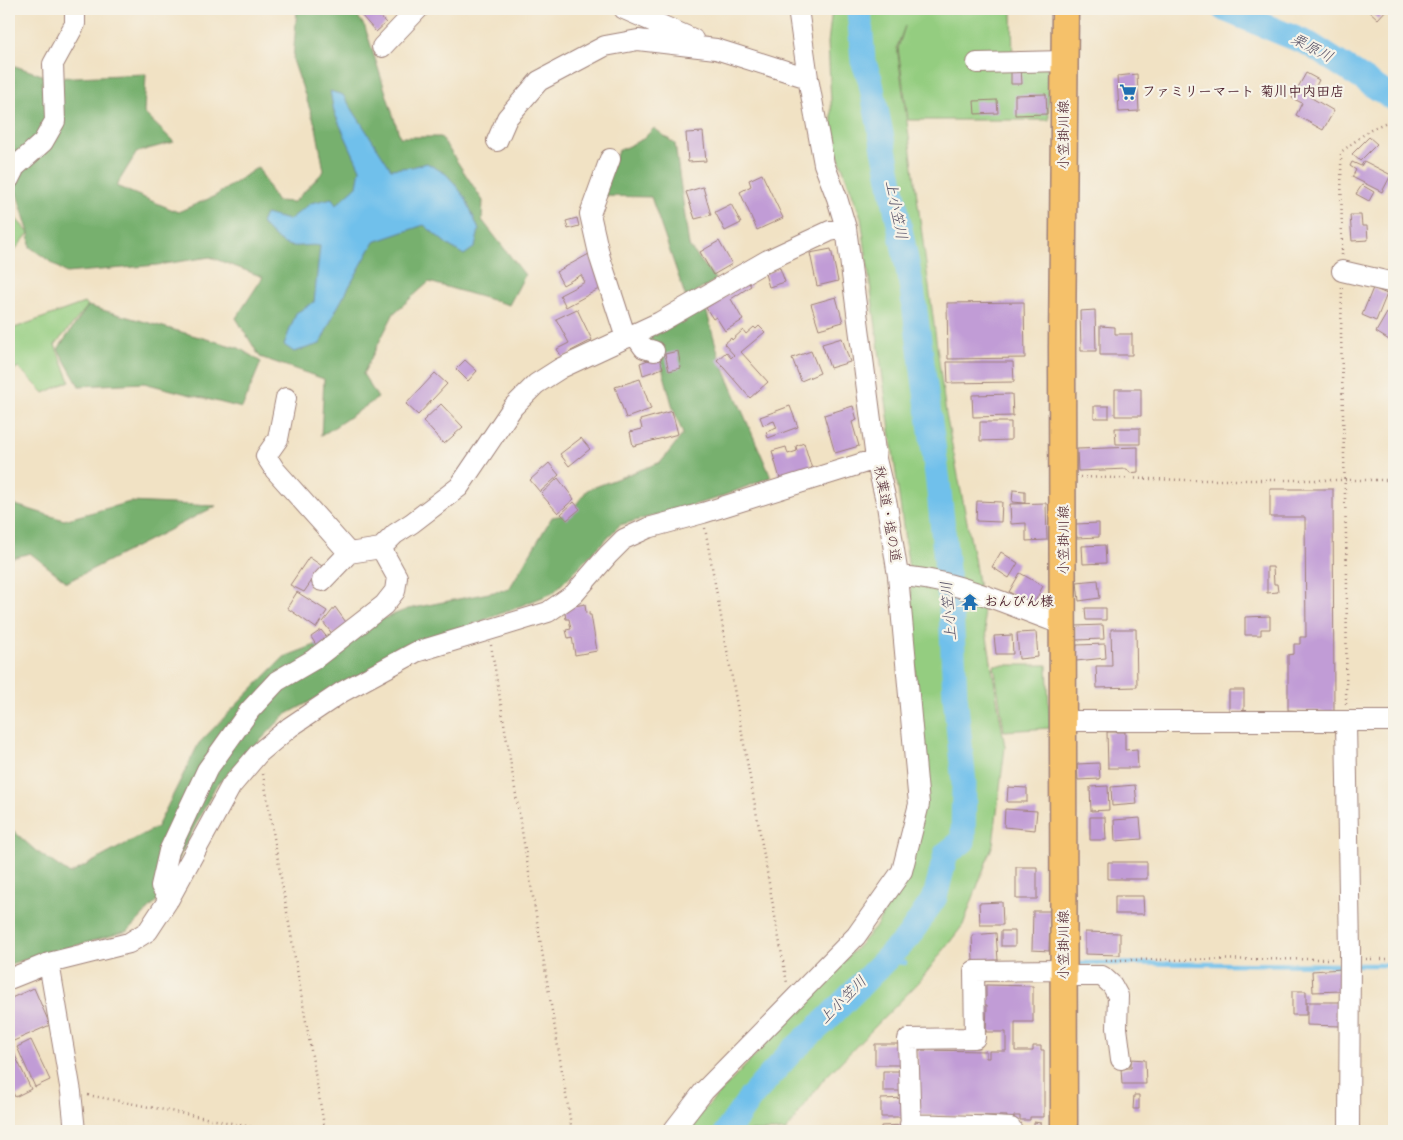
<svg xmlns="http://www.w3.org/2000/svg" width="1403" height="1140" viewBox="0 0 1403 1140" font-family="'Architects Daughter','Klee One',sans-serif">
	<rect width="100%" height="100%" fill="#f7f3e8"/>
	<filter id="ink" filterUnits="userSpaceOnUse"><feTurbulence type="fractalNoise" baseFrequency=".02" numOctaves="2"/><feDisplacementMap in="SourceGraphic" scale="10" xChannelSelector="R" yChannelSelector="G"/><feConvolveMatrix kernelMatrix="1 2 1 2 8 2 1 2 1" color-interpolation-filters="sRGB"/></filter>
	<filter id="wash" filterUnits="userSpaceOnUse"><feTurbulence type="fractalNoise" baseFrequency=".0096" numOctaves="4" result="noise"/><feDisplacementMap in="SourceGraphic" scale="20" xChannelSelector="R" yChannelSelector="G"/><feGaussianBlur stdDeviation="1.12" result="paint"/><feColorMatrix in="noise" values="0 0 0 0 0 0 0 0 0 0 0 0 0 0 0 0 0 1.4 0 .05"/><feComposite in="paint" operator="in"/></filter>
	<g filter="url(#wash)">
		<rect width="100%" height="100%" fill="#f1e2c4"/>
		<path fill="#94cd80" stroke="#6f7656" d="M832,9H1012L1013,67L1047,66L1049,120H908L898,48L905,26L897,47L946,414L974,558L1005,747L993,844L963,925L919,982L823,1080L786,1131H686L689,1126L875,928L908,872L917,704L910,577L861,217L833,142L828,43Z
			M9,211L29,233L9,257Z
			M84,303L88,306L55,345L70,381L44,393L18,367L9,374V330Z
			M994,665H1047L1050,728L1004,731Z"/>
		<path fill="#77b06e" stroke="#60684c" d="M297,9H353L365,27L400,137H441L483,201L482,220L525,275L509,305L429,282L394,313L363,374L378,398L321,436L324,379L260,357L236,318L263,277L210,257L157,265L66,273L30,247L29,233L12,177L9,176V64L51,78L146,74L144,113L174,142L137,152L116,186L178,212L215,196L258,167L276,201L294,202L324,171L316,127L293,60Z
			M654,128L675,144L689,246L716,280L686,298L651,197L600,196L618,151L643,139Z
			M704,302L720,360L771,477L715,499L620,525L553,593L403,652L285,715L215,787L157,901L128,931L13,963L9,966V827L36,851L70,874L157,827L199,743L284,657L408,609L509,589L552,517L569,514L587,490L661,462L683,434L673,408L659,356L633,338Z
			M88,306L239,348L261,362L242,408L144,383L79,386L58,349Z
			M130,502L216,506L67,582L30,553L9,559V503L64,520Z"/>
		<path fill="#70c0eb" stroke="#5d708b" d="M330,91L343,95L391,169L412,167L427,163L446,174L455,184L466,199L479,230L475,247L464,255L448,245L424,225L374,242L335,312L320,344L294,352L284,345L296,313L314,302L320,246C310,244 302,247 292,246C281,246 269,231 261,223L265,214L289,220L311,203L332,198L336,205L357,186L360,169L334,112Z"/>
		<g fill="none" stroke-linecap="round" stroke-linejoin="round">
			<path stroke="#70c0eb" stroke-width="4.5" d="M884,960L905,963
				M1075,963L1345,965
				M1356,965H1394"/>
			<path stroke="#70c0eb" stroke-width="25" d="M1224,9L1309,44L1394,99
				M727,1131L751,1097L791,1052L825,1021L909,936L935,897L946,854L963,841L964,783L955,695L951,609L938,482L912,289L870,79L863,61L859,9"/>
		</g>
		<g id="blocks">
			<path fill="#c19cd6" d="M368,9H373L386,23L376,32L361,15Z
				M1367,9H1387L1378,19Z
				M1011,68H1021L1022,84H1011Z
				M1306,73L1319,80L1310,97L1334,111L1323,130L1296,115L1302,103L1292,98Z
				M1137,74L1139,111L1119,112L1117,76Z
				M1046,94L1047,114L1015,115V95Z
				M997,100L998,113L975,114L974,101Z
				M703,132L706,161L688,162L686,133Z
				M1369,137L1377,144L1360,161L1352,154Z
				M1364,161L1391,175L1382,192L1352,177L1356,170L1350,166L1352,162L1361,166Z
				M762,174L783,218L757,230L740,192L751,186L749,180Z
				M1362,185L1374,192L1369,201L1356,194Z
				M703,187L711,215L695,219L686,192Z
				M731,204L741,223L725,231L715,212Z
				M1350,215H1361L1362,226H1367L1368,240L1352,241Z
				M577,218L579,226L568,229L566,221Z
				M719,241L732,264L713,275L700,252Z
				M831,249L838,281L817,286L810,253Z
				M589,254L606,285L566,307L560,295L585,282L581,275L563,285L556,272Z
				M780,268L785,282L769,287L765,274Z
				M746,278L751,286L731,299L743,320L725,331L716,317L713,319L706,308L729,294Z
				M1373,288L1387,294L1376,321L1362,315Z
				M836,297L843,322L819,329L811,304Z
				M1024,302L1025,358L948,359L947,303Z
				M577,309L592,340L571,351L572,353L562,358L557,349L569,343L556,319Z
				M1095,310L1096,351H1081L1080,311Z
				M1387,313L1394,318V343L1376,332Z
				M759,326L765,332L741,352L768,382L750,398L717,360L726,352L731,358L734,355L724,344L731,338L732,340L743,330L746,334L754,327L756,329Z
				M1100,326L1115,327V334H1132V355H1100Z
				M842,338L850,362L830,368L822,344Z
				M678,351L681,368L669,371L665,354Z
				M811,351L820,373L801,381L792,358Z
				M659,356L663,368L643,375L640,363Z
				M465,360L477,371L468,381L456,369Z
				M947,362H1013L1014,382L948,383Z
				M435,373L447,384L418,415L406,404Z
				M640,379L651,409L626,418L615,387Z
				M1115,389H1141V416H1115Z
				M1012,394L1013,416L973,417L972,395Z
				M441,404L463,427L444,444L423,421Z
				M790,406L798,427L768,438L766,432L777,428L774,421L763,425L760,417Z
				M853,406L857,420L852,422L859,446L835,453L824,415Z
				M1094,406H1109V418H1094Z
				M672,411L678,434L633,446L630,432L642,429L640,420Z
				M980,422H1011V440L980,441Z
				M1115,428H1140V444H1116Z
				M581,438L590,449L569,466L560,454Z
				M804,443L812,469L780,479L772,451L786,447L788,454L797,451L796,446Z
				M1138,447V472L1130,473L1127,469L1078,471L1077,449Z
				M549,463L559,475L540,492L530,480Z
				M558,478L574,499L558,513L541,494Z
				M1270,489H1333L1334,712L1288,710V655L1294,654V644H1300V637H1306L1305,517H1270Z
				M1013,490L1025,491V503L1012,502Z
				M977,501L1002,502L1001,522L976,521Z
				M574,502L580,509L567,520L561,514Z
				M1046,503L1047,540L1026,541V523L1011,524L1010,504Z
				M1099,523V537L1077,538L1075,524Z
				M1105,545L1106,563L1083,564L1082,546Z
				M1001,552L1018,563L1009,578L992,567Z
				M309,557L322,566L304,592L290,585Z
				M1267,567H1273L1274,584H1277L1278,592L1267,593Z
				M1020,573L1043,586L1033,605L1009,592Z
				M1098,580L1100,598L1079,601L1077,582Z
				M297,592L327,611L316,628L287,608Z
				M585,604L586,613L589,612V615H591L597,651L575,655L572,637L568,638L566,630L571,629L569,619H566L564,608Z
				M335,607L348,625L333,635L323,622Z
				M1085,608H1106V620H1086Z
				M1270,616V629H1261V635H1245V617Z
				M1103,625L1104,639L1076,640L1075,626Z
				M1111,629H1136L1137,687L1097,688L1096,666H1112Z
				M321,630L330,641L318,648L311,637Z
				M1036,632L1038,657L1019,659L1017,633Z
				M1012,635L1013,654H996L994,636Z
				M1105,644L1106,658L1076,661L1077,645Z
				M1229,690H1244V711L1229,712Z
				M1107,732H1125V750L1137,749L1138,768H1108Z
				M1099,763L1100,779L1078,780L1077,764Z
				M1135,785L1137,804L1112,806L1111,787Z
				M1108,786L1109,810L1091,811L1090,787Z
				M1008,787L1027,788V802H1007Z
				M1005,809L1037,811L1035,830L1004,827Z
				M1090,817H1105L1106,840H1090Z
				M1140,818L1142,839L1115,841L1114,820Z
				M1108,862H1147V879H1108Z
				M1016,867H1037V899H1016Z
				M1115,896H1143L1144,914H1115Z
				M1002,902L1003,925H980L979,903Z
				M1033,911H1050L1049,951L1032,950Z
				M1001,931H1015V946H1001Z
				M1085,932L1120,933V955L1085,954Z
				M996,933L998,960L973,961L972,935Z
				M1342,969V991L1313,992L1312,971Z
				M986,985L1033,986V1022H1015V1051H1033V1046H1041V1050H1044V1117H1030V1120H1020V1116H1014V1121L1006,1120L1007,1116L917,1115L918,1050L986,1051V1058H989V1051H1006V1032H986L987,1005H983V997H986Z
				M34,988L50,1025L9,1043V999Z
				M1292,991H1306V1015H1292Z
				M1307,1002H1341V1026L1307,1025Z
				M31,1040L50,1080L35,1087L17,1047Z
				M875,1044H901V1065H875Z
				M12,1049L31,1089L15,1097L9,1083V1051Z
				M1131,1059L1145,1060L1146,1084H1122L1121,1068H1131Z
				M883,1071H906V1091H883Z
				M1134,1095H1139V1109H1133Z
				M906,1098V1117H881V1099Z
				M1034,1122L1041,1123V1131H1034Z
				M906,1125V1131H881V1126Z"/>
		</g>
	</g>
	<g filter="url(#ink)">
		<use href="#blocks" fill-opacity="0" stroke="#9e8078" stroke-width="1"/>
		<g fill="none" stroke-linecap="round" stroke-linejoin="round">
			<g stroke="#9e8078" stroke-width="22">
				<path id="minor" d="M624,9L693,39
					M382,47L418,9
					M977,63L1064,61
					M497,141L507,118L539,81L605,46L638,40L716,49L808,78
					M610,159L590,214L600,258L626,338
					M9,179L15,167L43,142L55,121L53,64L75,24V9
					M1342,271L1394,283
					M634,334L644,348L654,351
					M286,398L278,439L266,456L275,470L349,553
					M898,576C951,578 1003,603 1053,621L1064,620
					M322,581L349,553L381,548
					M1063,721H1394
					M1346,722L1350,952L1349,1131
					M169,899L161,886L169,851L207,770L250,710L277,681L313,660L384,605L395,591L397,577L381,548L395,534L412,523L459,487L513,407L536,384L561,368L660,322L768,260L830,231L846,228
					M49,963L71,1092L75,1131
					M1064,976H1102L1112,985L1118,996L1117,1028L1121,1059
					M9,979L49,963L129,943L148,931L169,899L231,786L259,753L290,727L342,692L416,652L548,612L574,594L608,555L624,539L648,528L703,513L876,459
					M910,1124L974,1126
					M673,1131L704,1091L856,936L902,871L919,804L898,576L887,505L876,459L846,228L837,198L824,164L808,78L798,9
					M911,1131L908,1039L975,1038L974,971L1064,970
					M974,1131V1126L1011,1128"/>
			</g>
			<g stroke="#9e8078" stroke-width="29">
				<path id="major" d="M1064,1131L1062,348L1065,9"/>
			</g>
			<path stroke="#9e8078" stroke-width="2.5" stroke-dasharray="1 4" stroke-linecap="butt" d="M1342,255L1341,152L1371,129L1394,119
				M1342,288L1341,333L1347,577L1346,705
				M1080,477L1187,480H1394
				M705,528L787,983
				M491,645L572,1131
				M263,774L325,1131
				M1366,959H1394
				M1106,960L1333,959
				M88,1095L272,1131"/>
			<use href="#minor" stroke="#fff" stroke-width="20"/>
			<use href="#major" stroke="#f5c16b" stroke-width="26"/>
		</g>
	</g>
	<defs>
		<g id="supermarket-bare" transform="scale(1.35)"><path d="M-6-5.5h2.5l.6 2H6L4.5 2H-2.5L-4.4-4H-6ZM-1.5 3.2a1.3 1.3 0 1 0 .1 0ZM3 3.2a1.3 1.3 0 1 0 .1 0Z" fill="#1f6fb2" stroke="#f7f3e8" stroke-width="2.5" paint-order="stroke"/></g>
		<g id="temple-bare" transform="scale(1.35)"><path d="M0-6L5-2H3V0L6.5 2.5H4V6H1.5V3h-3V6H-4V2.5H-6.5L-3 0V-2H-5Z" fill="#1f6fb2" stroke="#f7f3e8" stroke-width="2.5" paint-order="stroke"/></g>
	</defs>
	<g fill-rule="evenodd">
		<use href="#supermarket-bare" x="1128" y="92"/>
		<use href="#temple-bare" x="970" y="602"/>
	</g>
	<g text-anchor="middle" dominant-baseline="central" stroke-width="4.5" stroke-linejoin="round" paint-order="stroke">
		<g font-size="14" font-weight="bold" fill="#4a1f2b" stroke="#f7f3e8" text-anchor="start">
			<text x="1142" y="92">ファミリーマート 菊川中内田店</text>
			<text x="984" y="602">おんびん様</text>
		</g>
		<g font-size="14" fill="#4a1f2b" stroke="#f7f3e8">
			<text transform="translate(1064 135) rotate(-90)">小笠掛川線</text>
			<text transform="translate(887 514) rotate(80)">秋葉道・塩の道</text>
			<text transform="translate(1064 540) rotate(-90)">小笠掛川線</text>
			<text transform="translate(1064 945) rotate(-90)">小笠掛川線</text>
		</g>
		<g font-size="15" font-style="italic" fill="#554f65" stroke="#f7f3e8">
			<text transform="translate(1312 48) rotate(28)">栗原川</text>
			<text transform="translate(896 210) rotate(79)">上小笠川</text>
			<text transform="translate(949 611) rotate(-95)">上小笠川</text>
			<text transform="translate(843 1000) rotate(-45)">上小笠川</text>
		</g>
	</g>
	<rect width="1403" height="1140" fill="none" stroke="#f7f3e8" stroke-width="30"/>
</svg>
